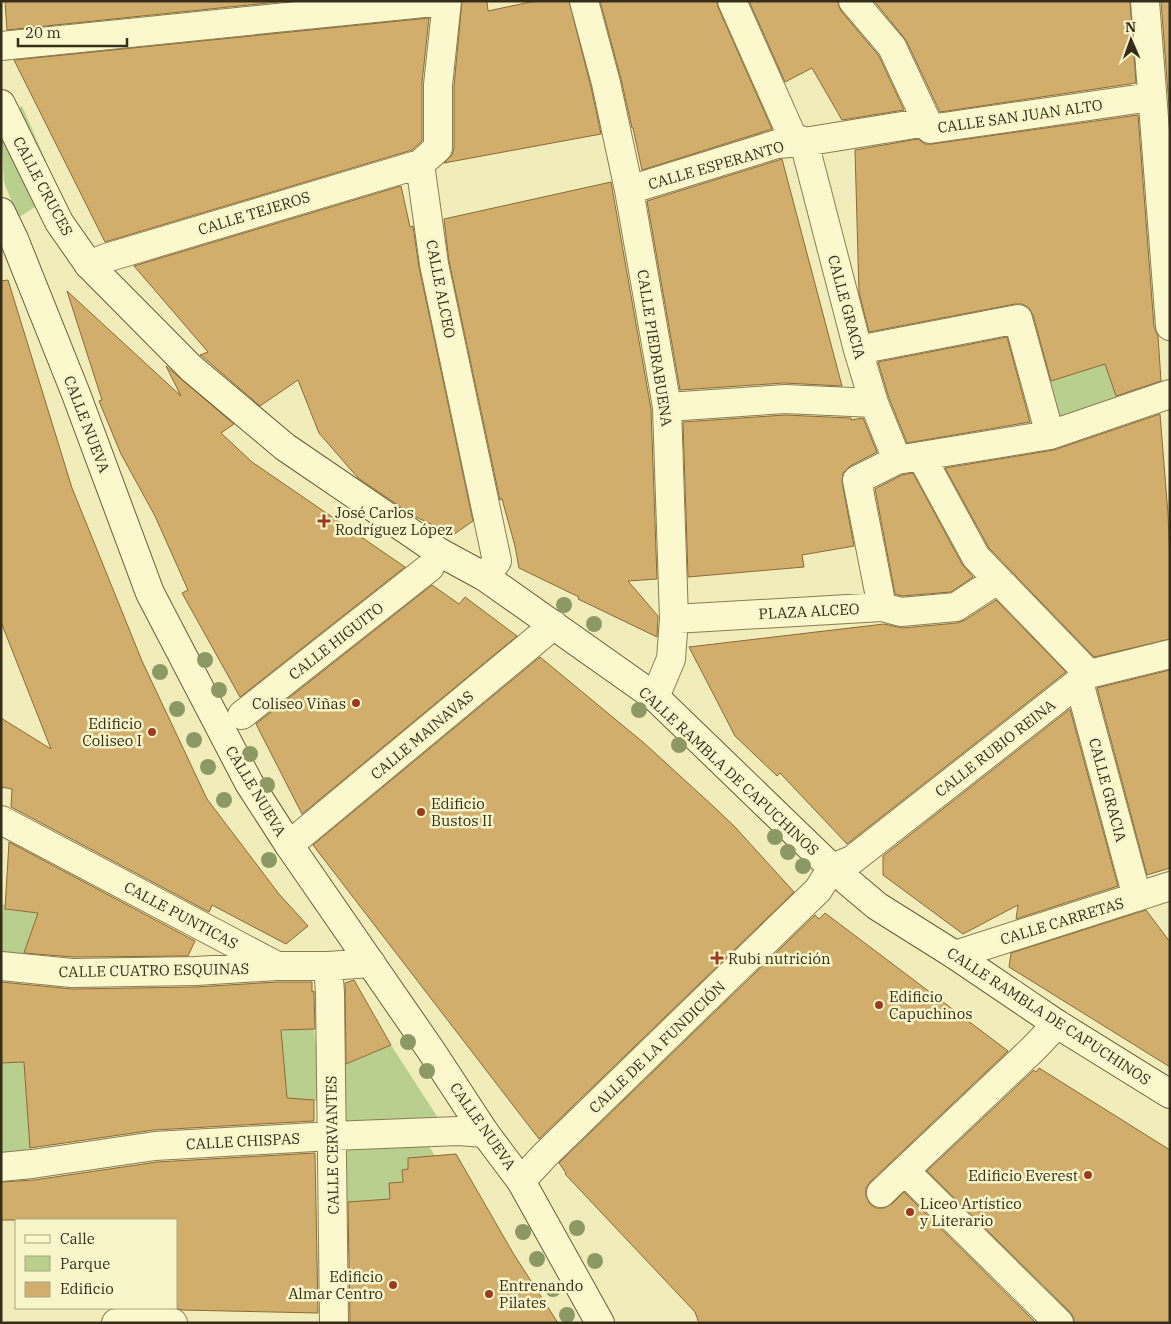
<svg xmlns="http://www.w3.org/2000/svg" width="1171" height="1324" viewBox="0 0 1171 1324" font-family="'IBM Plex Serif',serif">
	<rect width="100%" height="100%" fill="#f1edba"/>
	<path fill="#b9cf8e" d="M22,106L65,205L18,108Z
		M1,125L35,207L18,218L4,182Z
		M1105,364L1118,401L1057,426L1044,383Z
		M1,904L8,905L7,910L38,913L23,956L1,953Z
		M314,1029L322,1101L287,1098L286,1082L268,1081L271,1036L284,1030Z
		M391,1045L440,1121L344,1125L342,1066Z
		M24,1062L31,1155L1,1156V1063Z
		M426,1141L435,1156L408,1158V1169L402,1170L403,1182L389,1183L390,1199L342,1203L340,1145Z"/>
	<path fill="#d2ae6d" stroke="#8a6a37" d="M5,1H287L7,30Z
		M462,1H487L488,11L535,1H569L591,87L601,134L444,163L452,155L454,148V86Z
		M600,1H717L718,7L772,129L642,170L633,128H632L621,79Z
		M749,1H838V4L841,11L879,56L904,110L842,120L812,68L785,82Z
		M874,1H1130L1136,83L940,112L906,40Z
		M1161,1H1170V119Z
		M429,18L422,83V141L412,150L105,242L14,60Z
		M1138,115L1154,327L1158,336L1161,381L1116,396L1105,364L1051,381L1033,315L1029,308L1022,304H1015L869,332L859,292L855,150L918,139L925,144H932Z
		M782,159L842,386L784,383L680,390L647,201Z
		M611,182L651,409L657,579L628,581L658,616L657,637L578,599L579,597L519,568L515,546L502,499L500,500L449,261L444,219Z
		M401,186L410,227L413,226L419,267L473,521L453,535L414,516L358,478L319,433L298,380L260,406L202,356L200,355L208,352L134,266Z
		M8,280L72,488L142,661L207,799L279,894L308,926L286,944L212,905L209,912L11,807L12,789L1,787V718L51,749L1,622V281Z
		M67,291L181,396L166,366L234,424L221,433L252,462L405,567L240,697L182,593L188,590L155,516L121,454L99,401L102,400Z
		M1007,337L1030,422L907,443L889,398L878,362Z
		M1160,414L1168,514L1170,561V639L1094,657L989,548L945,468L1054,450Z
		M785,415L851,418V420L863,418L877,452L850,466L843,473L842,482L854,546L802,555L804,567L688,577L683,422Z
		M913,473L962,564L973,577L951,592L902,596L895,594L875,489L902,475Z
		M432,585L459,604L465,597L517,636L302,814L256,724Z
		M996,600L1066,672L847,844L780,773L777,776L735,736L689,647L884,624L902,628L957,623L965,620Z
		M540,657L644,743L713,806L735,827L794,892L539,1139L313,845Z
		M1170,670V868L1147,875L1097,688Z
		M1070,709L1118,886L1016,919L1018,905L963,934L883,875V856Z
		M9,842L195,941L188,956L73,957L24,953L38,913L5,909Z
		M1146,910L1170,942V1067L1009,967L1011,953Z
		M825,913L1008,1051L870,1182L866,1188V1196L870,1204L876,1208H884L892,1204L904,1192L1036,1323H699L695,1312L565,1174L566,1173L559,1163L815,915L819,919Z
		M354,980L391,1045L346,1064L345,983Z
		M1,982L72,989L196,987L277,982H312V992L314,991V994L315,1029L281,1030L287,1098L314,1100V1121L154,1130L30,1148L24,1062L1,1063Z
		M1039,1068L1170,1150V1323H1074V1318L1070,1312L927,1171L1034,1070L1036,1072Z
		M315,1153L318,1313L182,1310L176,1308V1220H1V1182L34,1180L157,1162Z
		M456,1154L513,1253L558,1323H350L348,1202L390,1199L389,1183L403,1182L402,1170L408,1169V1158Z"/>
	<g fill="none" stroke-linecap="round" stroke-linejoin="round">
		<g stroke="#897c53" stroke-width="30">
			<path id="street" d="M584,1L606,83L629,190L667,407L674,619L671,659L655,697
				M732,1L792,136L804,142L858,350L874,403L897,460L921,456L976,557L1089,674
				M853,1L892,47L927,122
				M1145,1L1170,326
				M1,46L444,1
				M420,164L434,264L497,561L485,577
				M629,190L777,144L804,142L927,122L930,129L1151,97
				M89,265L106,258L420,164L438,148V85L447,1
				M858,350L1018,319L1050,435
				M667,407L785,399L874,403
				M921,456L1050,435L1170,394
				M882,607L857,480L897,460
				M674,619L882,607L901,612L956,607L997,580
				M1079,682L1137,897
				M242,715L430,567
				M1,820L277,966
				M289,845L554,625
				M955,955L1170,886
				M1,966L72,973L196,971L277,966H328L371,963
				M328,966L330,993L334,1323
				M1,1167L32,1164L155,1146L332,1136L458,1131L485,1133
				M905,1171L1059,1323
				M521,1181L544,1156L818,890L832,868L852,860L1089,674L1170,654
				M881,1193L1033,1049L1057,1024
				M116,1323L151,1321L173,1323"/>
		</g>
		<g stroke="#6a5c37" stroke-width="30">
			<path id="secondary" d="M1,104L59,222L89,265L191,368L285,447L439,552L485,577L655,697L832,868L877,906L955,955L1057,1024L1170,1094
				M1,212L14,239L76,394L150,593L249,783L289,845L430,1049L485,1133L521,1181L600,1323"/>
		</g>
		<use href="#street" stroke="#fbf8ce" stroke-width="28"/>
		<use href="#secondary" stroke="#fbf8ce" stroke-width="28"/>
	</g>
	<g fill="#8d9965">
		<circle cx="564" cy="605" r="8"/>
		<circle cx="594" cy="624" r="8"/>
		<circle cx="205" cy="660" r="8"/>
		<circle cx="160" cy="672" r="8"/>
		<circle cx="219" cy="690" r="8"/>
		<circle cx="177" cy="709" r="8"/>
		<circle cx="639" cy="710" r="8"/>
		<circle cx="194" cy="740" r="8"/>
		<circle cx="679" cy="745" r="8"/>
		<circle cx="250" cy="754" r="8"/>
		<circle cx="208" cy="767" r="8"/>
		<circle cx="267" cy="785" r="8"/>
		<circle cx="224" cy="800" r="8"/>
		<circle cx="775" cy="837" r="8"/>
		<circle cx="788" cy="852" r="8"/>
		<circle cx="269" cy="860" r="8"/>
		<circle cx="803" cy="866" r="8"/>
		<circle cx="408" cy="1042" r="8"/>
		<circle cx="427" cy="1071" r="8"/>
		<circle cx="577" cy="1228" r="8"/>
		<circle cx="523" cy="1232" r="8"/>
		<circle cx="537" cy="1259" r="8"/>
		<circle cx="595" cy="1261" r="8"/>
		<circle cx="553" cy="1289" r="8"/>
		<circle cx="567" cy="1315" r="8"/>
	</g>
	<g fill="#9c3a1f" stroke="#f8f5ca" stroke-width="2">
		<path d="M321.5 513.5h5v5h5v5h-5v5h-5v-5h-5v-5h5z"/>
		<circle cx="356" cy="703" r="5"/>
		<circle cx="152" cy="732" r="5"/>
		<circle cx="421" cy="812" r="5"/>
		<path d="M714.5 950.5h5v5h5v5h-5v5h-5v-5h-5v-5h5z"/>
		<circle cx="879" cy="1005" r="5"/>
		<circle cx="1088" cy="1175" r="5"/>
		<circle cx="910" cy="1212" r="5"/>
		<circle cx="393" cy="1285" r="5"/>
		<circle cx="489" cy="1294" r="5"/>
	</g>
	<g text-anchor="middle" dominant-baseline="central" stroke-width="5" stroke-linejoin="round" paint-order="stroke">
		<g font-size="15" fill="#362e1a" stroke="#f8f5ca">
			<text transform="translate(1020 116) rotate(-8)">CALLE SAN JUAN ALTO</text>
			<text transform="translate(716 165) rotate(-16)">CALLE ESPERANTO</text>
			<text transform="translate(43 186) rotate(62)">CALLE CRUCES</text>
			<text transform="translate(254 213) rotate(-17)">CALLE TEJEROS</text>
			<text transform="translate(441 289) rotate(79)">CALLE ALCEO</text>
			<text transform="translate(847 307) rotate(75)">CALLE GRACIA</text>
			<text transform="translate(655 348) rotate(81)">CALLE PIEDRABUENA</text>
			<text transform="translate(87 424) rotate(69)">CALLE NUEVA</text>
			<text transform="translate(809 611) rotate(-3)">PLAZA ALCEO</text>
			<text transform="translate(336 641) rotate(-38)">CALLE HIGUITO</text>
			<text transform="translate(422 735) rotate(-40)">CALLE MAINAVAS</text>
			<text transform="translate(995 748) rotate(-38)">CALLE RUBIO REINA</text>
			<text transform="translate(729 771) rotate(43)">CALLE RAMBLA DE CAPUCHINOS</text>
			<text transform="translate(1108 790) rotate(75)">CALLE GRACIA</text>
			<text transform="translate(256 791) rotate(59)">CALLE NUEVA</text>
			<text transform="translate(181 915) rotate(28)">CALLE PUNTICAS</text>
			<text transform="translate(1062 921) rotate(-17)">CALLE CARRETAS</text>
			<text transform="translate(154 970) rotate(-1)">CALLE CUATRO ESQUINAS</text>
			<text transform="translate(1049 1016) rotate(33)">CALLE RAMBLA DE CAPUCHINOS</text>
			<text transform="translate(657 1047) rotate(-44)">CALLE DE LA FUNDICIÓN</text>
			<text transform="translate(483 1126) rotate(55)">CALLE NUEVA</text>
			<text transform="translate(243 1141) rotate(-3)">CALLE CHISPAS</text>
			<text transform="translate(332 1145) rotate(-91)">CALLE CERVANTES</text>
		</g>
		<g font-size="15" fill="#362e1a" stroke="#f8f5ca" text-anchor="start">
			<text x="335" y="512">José Carlos<tspan x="335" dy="17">Rodríguez López</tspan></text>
			<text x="346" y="703" text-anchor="end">Coliseo Viñas</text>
			<text x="142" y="723" text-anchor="end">Edificio<tspan x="142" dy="17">Coliseo I</tspan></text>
			<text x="431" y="803">Edificio<tspan x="431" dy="17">Bustos II</tspan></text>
			<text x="728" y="958">Rubi nutrición</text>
			<text x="889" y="996">Edificio<tspan x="889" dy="17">Capuchinos</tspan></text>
			<text x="1078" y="1175" text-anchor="end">Edificio Everest</text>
			<text x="920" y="1203">Liceo Artístico<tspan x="920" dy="17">y Literario</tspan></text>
			<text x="383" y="1276" text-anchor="end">Edificio<tspan x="383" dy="17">Almar Centro</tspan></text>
			<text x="499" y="1285">Entrenando<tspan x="499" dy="17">Pilates</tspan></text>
		</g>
	</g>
	<rect width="1171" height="1324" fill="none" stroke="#362e1a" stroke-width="5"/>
	<rect x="15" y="1219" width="162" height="90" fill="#f8f5ca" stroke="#aaa584"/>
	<rect x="25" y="1235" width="25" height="8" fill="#fbf8ce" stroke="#aaa584"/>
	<text x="60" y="1244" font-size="15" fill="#362e1a">Calle</text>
	<rect x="25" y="1256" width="25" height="15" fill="#b9cf8e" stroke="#aaa584"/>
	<text x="60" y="1269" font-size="15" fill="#362e1a">Parque</text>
	<rect x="25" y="1282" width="25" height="15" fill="#d2ae6d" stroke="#aaa584"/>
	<text x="60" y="1294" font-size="15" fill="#362e1a">Edificio</text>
	<g transform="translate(1131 40) rotate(358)" stroke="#f8f5ca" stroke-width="4" paint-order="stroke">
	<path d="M0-4L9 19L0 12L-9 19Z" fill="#362e1a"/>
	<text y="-8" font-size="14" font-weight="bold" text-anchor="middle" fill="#362e1a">N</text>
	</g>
	<path d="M18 38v8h109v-8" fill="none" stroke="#362e1a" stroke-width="2.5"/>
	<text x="25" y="38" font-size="15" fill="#362e1a" stroke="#f8f5ca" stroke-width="4" paint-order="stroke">20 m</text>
</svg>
